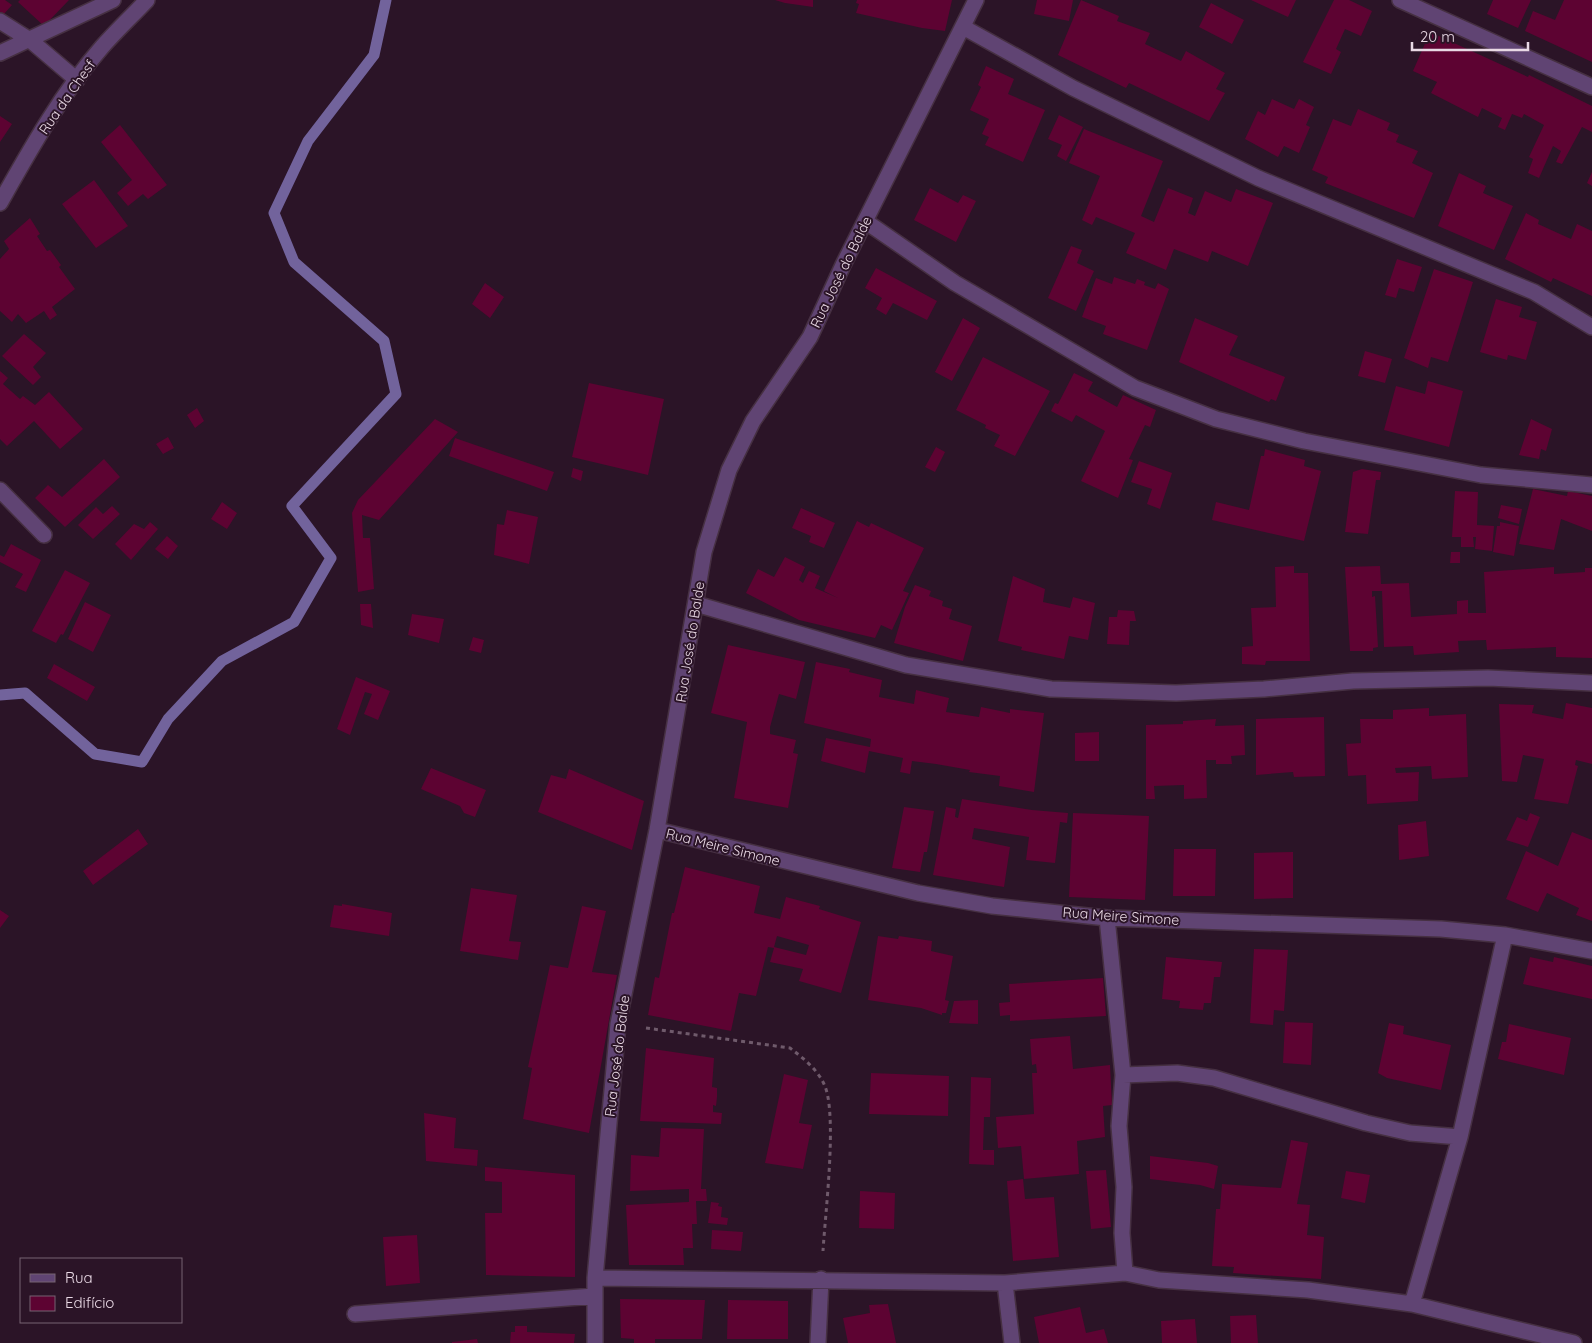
<svg xmlns="http://www.w3.org/2000/svg" width="1592" height="1343" viewBox="0 0 1592 1343" font-family="Quicksand,sans-serif">
	<rect width="100%" height="100%" fill="#2b1427"/>
	<g fill="none" stroke-linecap="round" stroke-linejoin="round">
		<path stroke="#72639c" stroke-width="11" d="M0,695L25,693L95,754L142,762L168,719L222,661L294,622L331,558L292,506L396,394L384,341L294,262L274,213L308,141L374,55L386,0"/>
	</g>
	<path fill="#5d0332" fill-rule="evenodd" d="M0,0H5L12,5L3,15L0,13Z
		M20,0H69L44,26L18,2Z
		M775,0H813V7L785,3Z
		M857,0H952L945,31L922,28L856,13L859,4L856,3Z
		M1037,0H1073L1069,21L1034,14Z
		M1081,0L1119,16L1117,21L1150,33L1145,44L1181,61L1186,51L1225,73L1216,89L1225,93L1209,121L1129,83L1126,88L1058,55Z
		M1251,0H1296L1288,17Z
		M1334,0H1349L1372,11L1361,36L1345,29L1336,49L1341,52L1331,74L1303,62Z
		M1493,0H1531L1518,28L1487,14Z
		M1564,0H1592V62L1525,31L1533,11L1555,20Z
		M1211,3L1244,20L1232,44L1199,27Z
		M1430,32L1528,77L1529,75L1592,106V132L1582,127L1562,164L1556,162L1561,151L1553,146L1539,178L1528,173L1533,159L1529,157L1544,125L1524,114L1522,118L1512,114L1505,130L1498,127L1502,118L1482,108L1478,117L1431,93L1437,82L1413,71Z
		M986,66L1014,79L1008,94L1045,110L1023,162L985,145L989,137L982,134L989,119L970,110L981,87L978,85Z
		M1272,99L1294,109L1299,99L1314,107L1306,125L1310,127L1299,153L1284,146L1278,157L1245,139L1258,111L1265,115Z
		M1358,109L1390,123L1387,130L1399,135L1396,142L1418,151L1412,163L1433,173L1414,218L1325,183L1328,177L1312,170L1333,119L1351,126Z
		M1059,115L1083,127L1066,161L1057,156L1062,145L1048,139Z
		M0,116L12,124L0,142Z
		M120,125L167,185L148,199L143,194L128,206L117,193L132,180L101,142Z
		M1084,129L1163,161L1141,216L1154,222L1168,188L1193,198L1188,213L1195,216L1205,191L1231,202L1236,189L1273,203L1248,266L1212,251L1208,262L1174,249L1166,270L1126,253L1135,233L1096,217L1092,225L1082,220L1100,176L1069,163Z
		M1592,172V186L1587,183Z
		M1459,173L1486,186L1483,193L1513,206L1494,250L1438,226Z
		M94,180L128,226L96,248L62,204Z
		M930,188L958,203L963,195L976,201L956,242L914,220Z
		M1526,213L1539,220L1538,224L1571,239L1577,224L1592,231V296L1553,278L1551,282L1505,259Z
		M30,218L40,234L37,236L47,251L50,250L61,265L59,267L75,289L52,307L57,315L50,320L44,311L26,323L18,314L12,322L0,311V259L9,249L4,241Z
		M1071,246L1082,250L1077,263L1094,271L1076,311L1048,298Z
		M1397,259L1422,267L1414,292L1399,288L1396,298L1385,295Z
		M876,268L937,301L927,320L893,303L886,315L876,309L882,298L865,288Z
		M1434,269L1473,282L1448,362L1431,357L1428,368L1404,358Z
		M1114,277L1135,284L1137,279L1145,282L1144,285L1155,289L1158,283L1169,289L1147,350L1103,334L1106,326L1082,317L1096,278L1112,284Z
		M485,283L504,297L490,318L472,304Z
		M1496,299L1522,307L1519,317L1537,322L1526,360L1508,355L1507,360L1480,352Z
		M963,318L980,328L952,381L935,372Z
		M1195,318L1238,336L1229,355L1285,377L1276,401L1271,399L1269,402L1179,362Z
		M24,334L46,353L33,367L41,377L33,385L2,356Z
		M1365,351L1392,359L1385,383L1358,376Z
		M983,357L1050,391L1015,456L994,446L1000,435L985,428L986,425L956,410Z
		M0,371L8,378L3,384L20,399L23,396L35,405L49,392L83,429L60,449L34,421L7,446L0,439Z
		M1074,373L1093,382L1088,391L1117,407L1123,395L1156,410L1150,427L1145,425L1129,459L1133,460L1118,498L1081,481L1105,431L1076,415L1072,422L1051,411L1055,403L1058,404Z
		M1428,381L1463,391L1449,447L1384,430L1396,386L1425,394Z
		M589,383L664,399L648,475L572,457Z
		M197,408L204,421L195,428L187,415Z
		M435,419L458,432L379,520L362,515L363,538H370L374,589L358,592L352,513L358,500Z
		M1531,419L1552,429L1546,451L1541,449L1539,459L1519,455Z
		M168,437L174,448L163,454L156,444Z
		M455,438L554,472L547,491L449,456Z
		M936,447L945,452L935,472L925,467Z
		M1265,449L1305,460L1304,466L1321,471L1304,541L1212,520L1216,502L1249,510L1261,456H1264Z
		M104,459L120,477L65,527L35,498L48,485L62,497Z
		M1139,461L1172,473L1160,509L1147,504L1152,489L1131,482Z
		M573,468L583,471L581,481L571,477Z
		M1362,469L1381,472L1380,480H1376L1368,534L1345,532L1353,472Z
		M1533,489L1567,496L1568,491L1592,496V531L1561,519L1554,550L1519,544Z
		M1455,491L1478,492L1477,525L1494,526L1492,551L1475,549L1476,537H1473L1474,547H1461V537H1452Z
		M222,502L237,513L227,529L211,519Z
		M1501,505L1522,509L1519,524L1498,518Z
		M112,506L120,514L93,539L78,525L96,507L103,514Z
		M801,508L835,523L824,548L809,542L811,536L792,528Z
		M507,510L538,517L529,564L494,555L497,524L504,525Z
		M857,521L869,527L871,523L924,548L903,591L909,593L892,630L881,625L875,638L799,620L746,593L758,569L774,577L785,557L805,567L799,580L803,583L809,571L820,576L815,588L838,598L824,591Z
		M150,522L158,529L131,560L115,544L134,524L144,529Z
		M1500,522L1519,526L1514,556L1493,552L1497,526H1500Z
		M167,536L178,546L168,559L155,549Z
		M11,544L41,560L26,592L15,587L23,574L0,562V555L4,557Z
		M1451,552H1460V563H1450Z
		M1294,566V573H1308L1310,661H1266L1265,665L1242,664V647L1253,646L1251,608L1276,607L1275,567Z
		M1380,566L1381,584L1409,583L1411,617L1457,614V601L1468,600V613H1486L1484,572L1554,567V574L1585,572V568H1592V658L1556,657V647L1487,650L1486,640L1458,641L1459,652L1414,655L1413,646L1384,647L1382,591H1372V597L1375,596L1378,647L1373,648V651H1350L1345,567Z
		M65,570L90,583L63,635L61,634L56,643L32,631Z
		M1013,576L1045,589L1043,602L1070,608L1073,597L1095,603L1088,640L1069,636L1064,659L1021,650L1022,647L998,641Z
		M915,585L931,591L929,596L943,601L942,606L952,609L949,619L972,626L963,661L894,643L905,607Z
		M85,602L111,615L93,652L68,639Z
		M360,604H371L373,628L361,625Z
		M1118,610L1134,611L1136,621H1130L1129,645L1107,644L1109,617H1117Z
		M412,614L444,619L439,643L408,635Z
		M473,637L484,640L481,653L469,650Z
		M728,645L805,662L796,699L779,694L770,727V734L796,740L793,753L798,754L788,808L734,798L747,722L711,713Z
		M816,662L850,669L849,672L882,680L879,697L914,704L916,690L949,698L946,712L979,717L981,707L1010,713V709L1044,713L1034,792L999,786L1000,776L969,772L970,770L936,764L912,761L910,774L900,772L903,758L869,751L865,773L821,761L826,738L870,747L871,739L804,723Z
		M54,664L95,687L87,701L47,678Z
		M356,677L390,691L378,720L364,714L372,694L365,692L350,735L337,729Z
		M1566,703L1592,708V764L1576,760L1575,765L1578,766L1568,804L1534,799L1544,759L1523,755L1517,782L1502,781L1499,704L1534,705L1532,713L1563,719Z
		M1429,708V716L1466,714L1468,777L1432,779L1431,766L1395,768L1396,773L1419,772L1418,801L1367,804L1366,775L1348,776L1346,744L1361,743L1360,719H1393V710Z
		M1324,717L1325,776L1294,777L1293,772L1256,775V719Z
		M1216,719L1215,726L1244,725L1245,755L1231,756L1232,764H1216V760H1206L1207,798L1184,799V785L1154,786L1155,799H1146V725L1183,724V721Z
		M1099,732V761H1075V733Z
		M431,768L486,790L475,817L464,813L460,806L421,789Z
		M569,769L644,801L632,850L538,812L551,775L566,779Z
		M962,799L1032,810L1068,813L1067,823L1060,822L1055,863L1026,860L1029,837L974,828L972,839L1010,847L1004,887L933,875L946,807L956,809L955,817L958,818Z
		M904,807L934,811L927,852H924L920,872L892,868Z
		M1073,813L1149,816L1145,900L1069,897Z
		M1530,813L1540,817L1528,847L1506,840L1517,817L1527,821Z
		M1426,821L1429,856L1399,860L1398,825Z
		M138,829L148,844L93,885L83,871Z
		M1572,832L1592,840V921L1576,915L1579,908L1547,893L1538,912L1506,899L1526,851L1558,866Z
		M1174,849H1216L1215,896H1173Z
		M1293,852V898L1254,899V853Z
		M685,867L760,886L754,913L780,919L786,897L820,906L819,909L861,922L841,993L799,981L803,969L770,962L774,948L768,947L756,996L739,993L731,1031L648,1015L655,977L659,978L672,913H674ZM777,936L809,945L806,955L774,947Z
		M471,888L517,895L509,941L521,942L518,960L460,951Z
		M342,904L392,913L389,936L330,927L334,905L342,906Z
		M582,906L606,911L592,972L617,975L589,1133L523,1119L532,1068L528,1067L550,965L568,968Z
		M0,910L9,916L0,928Z
		M878,936L898,939L899,936L932,941L931,951L953,956L945,1000L949,1001L946,1013H942V1015L921,1008L868,1000Z
		M1254,949L1288,950L1284,1011L1274,1010L1273,1025L1250,1023Z
		M1166,957L1222,962L1220,977H1214L1211,1003H1204L1203,1010L1179,1008L1180,1001L1162,999Z
		M1530,957L1553,962L1554,957L1592,966V999L1523,984Z
		M1103,978L1106,1016L1010,1021V1015L1000,1016L999,1003L1010,1002L1009,984Z
		M978,1000V1024L949,1023L954,1001Z
		M1285,1022L1313,1023L1311,1065L1283,1063Z
		M1389,1023L1404,1026L1403,1034L1451,1045L1441,1090L1387,1078L1378,1073Z
		M1509,1024L1571,1038L1564,1075L1498,1059L1502,1042H1506Z
		M1070,1036L1073,1069L1110,1065L1112,1105L1103,1106L1105,1137L1077,1141L1079,1174L1024,1179L1021,1146L998,1148L996,1117L1034,1114L1032,1073H1037L1036,1064L1032,1065L1030,1039Z
		M646,1048L714,1058L712,1087L717,1088V1097L716,1106L713,1105V1112L722,1113L721,1124L640,1121Z
		M871,1073L949,1076L948,1116L869,1114Z
		M784,1074L808,1080L799,1123L812,1125L803,1169L765,1163Z
		M971,1077L991,1078L990,1117H984L983,1150H994V1165L969,1164Z
		M424,1113L456,1118L454,1148L478,1150L477,1166L426,1161Z
		M661,1128L704,1129L701,1189H706L707,1201H696L697,1224H692L693,1248H683L684,1265H629L626,1205L689,1202V1189L630,1191L631,1155L659,1157Z
		M1291,1140L1308,1143L1297,1204L1310,1205L1307,1235L1324,1237L1321,1279L1233,1273L1234,1267L1212,1266L1216,1209H1220L1222,1184L1281,1188Z
		M1150,1156L1208,1163L1218,1166L1214,1189L1200,1185L1150,1179Z
		M485,1167L575,1175V1277L486,1275L485,1213H502V1182L485,1181Z
		M1106,1170L1111,1227L1091,1229L1086,1171Z
		M1346,1171L1370,1175L1365,1203L1341,1198Z
		M1023,1179L1025,1199L1054,1197L1059,1257L1013,1261L1007,1181Z
		M860,1191L895,1193L894,1229L859,1228Z
		M711,1202L719,1203L718,1206L722,1207L721,1217L728,1218L727,1225L708,1223Z
		M712,1230L743,1232L741,1251L711,1249Z
		M417,1235L420,1283L386,1286L383,1237Z
		M620,1299L705,1300L702,1339H655V1343H634V1339L621,1338Z
		M728,1300L788,1301V1339H727Z
		M888,1304L896,1343H848L843,1318L870,1313L869,1305Z
		M1080,1307L1086,1333L1104,1329L1108,1343H1039L1034,1317Z
		M1256,1315L1258,1343H1231L1230,1316Z
		M1195,1319L1197,1343H1162L1161,1321Z
		M515,1326H527V1332L575,1334L574,1343H510L511,1332H515Z
		M477,1339L478,1343H452V1342Z"/>
	<g fill="none" stroke-linecap="round" stroke-linejoin="round">
		<g stroke="#463042" stroke-width="18">
			<path id="minor" d="M1400,0L1592,87
				M0,21L30,40L77,80
				M963,27L1073,88L1258,178L1534,292L1592,327
				M0,53L113,0
				M0,203C30,150 61,94 102,47C116,31 132,16 147,0
				M865,221L955,283L1135,388L1216,419L1304,441L1481,475L1592,485
				M0,490L44,535
				M696,604L906,665L1051,689L1176,693L1264,689L1353,681L1488,678L1592,683
				M657,830L918,893L992,906L1107,918L1441,929L1505,935L1592,951
				M1107,918L1123,1075L1119,1126L1124,1187L1122,1233L1125,1273
				M1123,1075L1177,1073L1214,1078L1366,1123L1410,1133L1460,1137
				M595,1278L1005,1283L1125,1273L1159,1280L1308,1290L1412,1304L1574,1343
				M1005,1283L1012,1343
				M1412,1304L1460,1137L1505,935
				M355,1314L594,1296
				M595,1343V1278L618,1024L657,830L704,552L729,470L753,421L810,337L843,265L976,0
				M818,1343L821,1279"/>
		</g>
		<path stroke="#6f5a6b" stroke-width="3" stroke-dasharray="4 4" stroke-linecap="butt" d="M646,1028L790,1048C803,1058 817,1069 824,1084C838,1112 825,1215 823,1251"/>
		<use href="#minor" stroke="#604473" stroke-width="15"/>
	</g>
	<g text-anchor="middle" dominant-baseline="central" stroke-width="4" stroke-linejoin="round" paint-order="stroke">
		<g font-size="14" fill="#e9d9e5" stroke="#2b1427">
			<text transform="translate(67 97) rotate(-55)">Rua da Chesf</text>
			<text transform="translate(841 272) rotate(-64)">Rua José do Balde</text>
			<text transform="translate(690 642) rotate(-81)">Rua José do Balde</text>
			<text transform="translate(723 847) rotate(14)">Rua Meire Simone</text>
			<text transform="translate(1121 916) rotate(4)">Rua Meire Simone</text>
			<text transform="translate(617 1056) rotate(-83)">Rua José do Balde</text>
		</g>
	</g>
	<rect x="20" y="1258" width="162" height="65" fill="#2b1427" stroke="#776373"/>
	<rect x="30" y="1274" width="25" height="8" fill="#604473" stroke="#776373"/>
	<text x="65" y="1283" font-size="15" fill="#e9d9e5">Rua</text>
	<rect x="30" y="1296" width="25" height="15" fill="#5d0332" stroke="#776373"/>
	<text x="65" y="1308" font-size="15" fill="#e9d9e5">Edifício</text>
	<path d="M1412 42v8h116v-8" fill="none" stroke="#e9d9e5" stroke-width="2.5"/>
	<text x="1420" y="42" font-size="15" fill="#e9d9e5" stroke="#2b1427" stroke-width="4" paint-order="stroke">20 m</text>
</svg>
